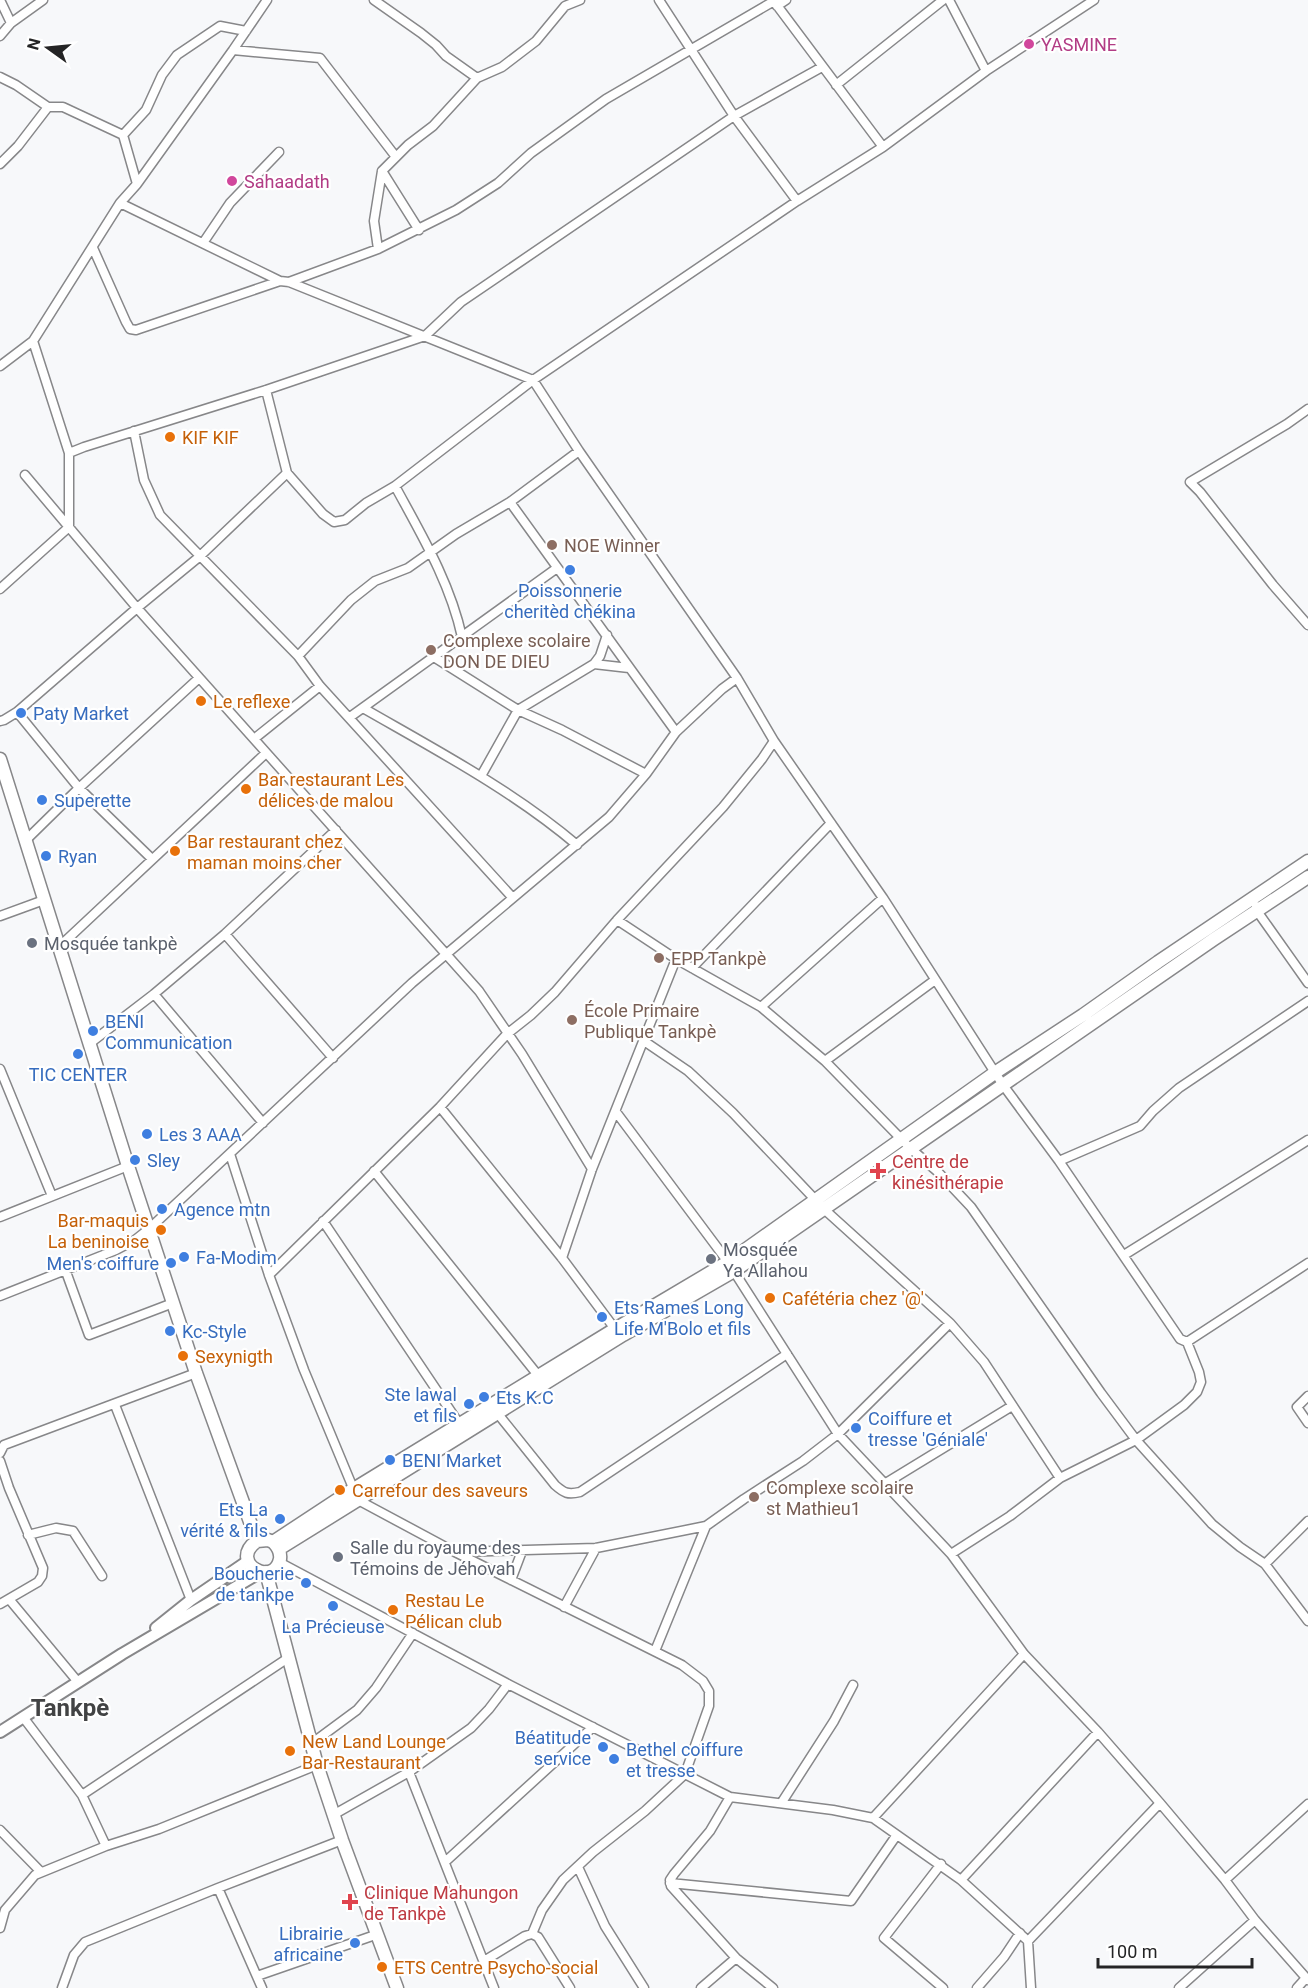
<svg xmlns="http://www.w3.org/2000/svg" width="1308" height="1988" viewBox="0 0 1308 1988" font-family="Roboto,sans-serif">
	<rect width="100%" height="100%" fill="#f7f8fa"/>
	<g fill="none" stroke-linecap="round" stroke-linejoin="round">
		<g stroke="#878789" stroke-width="11">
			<path id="minor" d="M0,0L11,23
				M374,0L421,33L436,45L446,56L477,78
				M659,0L734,116L797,201
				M773,0L883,147
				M949,0L986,71
				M777,6L786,0
				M0,36L11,23L43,0
				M233,50L267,0
				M0,77L16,85L48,107H63L123,135L137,184L120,203L280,281L289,282L533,380L579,451L737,678L774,741L883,898L1003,1085L1059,1161L1180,1339L1187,1342L1199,1372L1201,1382L1197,1392L1184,1405L1136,1440L1060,1478L1010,1516L951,1554
				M836,85L943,0
				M123,135L146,110L162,75L177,55L220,26L246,31
				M0,164L18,146L48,107
				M382,171L419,230
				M137,184L233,50L320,58L396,157
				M203,243L230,203L279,152
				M93,248L126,322L130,329L136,330L280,281
				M378,249L374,221L382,171L408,145L433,126L477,78L502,67L536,41L565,6L580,0
				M289,282L378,249L456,210L498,183L531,153L606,99L774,1
				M33,341L69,453L84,447L266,390L425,336L461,302L734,116L822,67
				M0,366L33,341L120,203
				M266,390L287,473L323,514L334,522L345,520L366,503L395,486L533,380L797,201L883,147L986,71L1094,0
				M1308,409L1287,424L1190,482L1200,492L1273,585L1308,625
				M134,431L144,480L160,515L298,656L320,686L512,897
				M25,475L137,608L479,991L522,1054L592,1169
				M395,486C421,534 450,582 462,637
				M510,502L676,732
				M0,589L69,527V453
				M298,656L351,600L375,581L408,568L456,534L510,502L579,451
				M434,657L518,710L562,730L646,774L676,732L722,689L737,678
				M594,664L629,668
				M363,708C436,750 512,790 577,845
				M17,712L79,788L152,859
				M350,717L557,568
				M0,721L4,720L17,712L137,608L199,557L287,473
				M254,739L320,686
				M481,776L518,710L594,664L600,656L607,635
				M26,840L79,788L199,678
				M1256,906L1257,911L1308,983
				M0,916L44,900
				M617,920L676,959L761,1007L825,1061L910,1148L938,1172L971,1207L1101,1393L1136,1440L1212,1524L1240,1547L1265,1564L1308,1621
				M225,934L333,1058
				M60,946L266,753
				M692,968L831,823
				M154,994L263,1123
				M761,1007L883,898
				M644,1041L688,1071L733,1113L825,1210L950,1323L984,1362L1060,1478
				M89,1044L154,994L225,934L336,830
				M825,1061L935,980
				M0,1069L52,1196
				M440,1107L562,1258L615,1329
				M616,1112L728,1262L838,1434L951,1554L1024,1654L1098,1732L1160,1803L1225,1880L1255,1920L1308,1980
				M230,1154L269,1275L304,1370L358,1500L455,1552L682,1665L703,1681L709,1691V1706L685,1774L645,1811L593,1852L563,1880L542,1910L532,1934
				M1059,1161L1140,1126L1153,1111L1179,1088L1308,1001
				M374,1171L541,1379
				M0,1217L128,1166
				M323,1221L460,1425
				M1124,1255L1308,1140
				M562,1258L592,1169L676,959
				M65,1269L89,1335L173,1303
				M269,1275L440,1107L507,1034L531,1015L555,992L617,920L723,807L762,759L774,741
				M0,1296L116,1250L135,1240L149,1229L412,983L609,817L646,774
				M1187,1342L1308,1263
				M1308,1396L1297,1407L1308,1423
				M115,1405L191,1600
				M498,1414L555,1485C564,1493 568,1495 580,1492L787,1354
				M0,1453L4,1445L196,1373
				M0,1461L9,1488L43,1568L42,1576L38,1582L0,1604
				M886,1483L1012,1406
				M28,1535L56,1528L73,1531L102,1576
				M457,1552L596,1548L706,1526L744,1499L803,1461L838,1434L950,1323
				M279,1562L508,1684L730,1797L833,1810L873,1818L961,1880L1028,1941L1031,1988
				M1265,1564L1308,1521
				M511,1580L522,1551
				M9,1599L78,1682
				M564,1607L596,1548
				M655,1651L706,1526
				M23,1717L82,1795L106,1846L159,1829L317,1765
				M311,1744L357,1710L376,1688L413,1633
				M409,1772L494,1988
				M82,1795L288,1658
				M730,1797L710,1831L674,1874L670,1880L671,1886L736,1958L773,1988
				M782,1802L834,1721L853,1685
				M333,1815L409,1772L471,1728L489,1709L508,1684
				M873,1818L1024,1654
				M0,1830L41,1872
				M445,1862L593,1727
				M941,1864L884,1938L943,1988
				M578,1867L605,1926L644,1988
				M961,1880L1098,1732
				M1225,1880L1308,1804
				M670,1883L851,1901L896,1836
				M218,1888L262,1988
				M0,1928L5,1910L35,1875L106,1846
				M1028,1941L1160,1803
				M484,1961L525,1936L532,1934L538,1937L570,1988
				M257,1976L378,1934
				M62,1988L74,1955L85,1942L218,1888L342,1840
				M701,1988L736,1958
				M977,1988L1004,1957L1020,1933
				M1179,1988L1255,1920
				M1297,1988L1306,1978"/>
		</g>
		<g stroke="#878789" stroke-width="14">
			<path id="tertiary" d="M156,1628L191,1600L248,1561
				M0,1732L122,1654L261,1572"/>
		</g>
		<g stroke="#878789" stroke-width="15">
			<path id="secondary" d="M0,759L128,1166L196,1373L257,1541
				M273,1542C278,1547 281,1552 280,1559C274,1589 227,1562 257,1541L268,1540L273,1542L352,1490L615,1329L728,1262L996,1072L1083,1015L1158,962L1308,861
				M279,1549L623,1335L734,1271L1214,939L1308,877
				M266,1572L317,1765L342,1840L397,1988"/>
		</g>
		<use href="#minor" stroke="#fff" stroke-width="8"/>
		<use href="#tertiary" stroke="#fff" stroke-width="10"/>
		<use href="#secondary" stroke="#fff" stroke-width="12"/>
	</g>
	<g fill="#d1479c" stroke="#fff" stroke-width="2">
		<circle cx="1029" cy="44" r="6"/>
		<circle cx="232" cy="181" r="6"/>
	</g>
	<g fill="#e8710a" stroke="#fff" stroke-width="2">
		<circle cx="170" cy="437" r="6"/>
		<circle cx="201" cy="701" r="6"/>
		<circle cx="246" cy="789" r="6"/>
		<circle cx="175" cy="851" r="6"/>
		<circle cx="161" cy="1230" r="6"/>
		<circle cx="770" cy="1298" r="6"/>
		<circle cx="183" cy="1356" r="6"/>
		<circle cx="340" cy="1490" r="6"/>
		<circle cx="393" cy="1610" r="6"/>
		<circle cx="290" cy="1751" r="6"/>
		<circle cx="382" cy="1967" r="6"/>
	</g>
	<g fill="#8d6e63" stroke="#fff" stroke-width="2">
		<circle cx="552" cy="545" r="6"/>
		<circle cx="431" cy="650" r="6"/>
		<circle cx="659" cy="958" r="6"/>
		<circle cx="572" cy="1020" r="6"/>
		<circle cx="754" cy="1497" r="6"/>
	</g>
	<g fill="#3f7fe0" stroke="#fff" stroke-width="2">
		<circle cx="570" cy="570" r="6"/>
		<circle cx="21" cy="713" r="6"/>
		<circle cx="42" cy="800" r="6"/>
		<circle cx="46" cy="856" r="6"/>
		<circle cx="93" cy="1031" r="6"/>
		<circle cx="78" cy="1054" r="6"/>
		<circle cx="147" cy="1134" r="6"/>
		<circle cx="135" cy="1160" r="6"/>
		<circle cx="162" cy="1209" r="6"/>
		<circle cx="184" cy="1257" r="6"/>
		<circle cx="171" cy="1263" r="6"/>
		<circle cx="602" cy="1317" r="6"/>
		<circle cx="170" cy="1331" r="6"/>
		<circle cx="484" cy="1397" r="6"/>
		<circle cx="469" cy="1404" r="6"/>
		<circle cx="856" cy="1428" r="6"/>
		<circle cx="390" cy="1460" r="6"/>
		<circle cx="280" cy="1519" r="6"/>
		<circle cx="306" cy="1583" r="6"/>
		<circle cx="333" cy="1606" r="6"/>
		<circle cx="603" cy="1747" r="6"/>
		<circle cx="614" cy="1759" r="6"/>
		<circle cx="355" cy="1943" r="6"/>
	</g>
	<g fill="#6b7280" stroke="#fff" stroke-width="2">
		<circle cx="32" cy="943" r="6"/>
		<circle cx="711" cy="1259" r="6"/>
		<circle cx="338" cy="1557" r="6"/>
	</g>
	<g fill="#e0444e" stroke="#fff" stroke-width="2">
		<path d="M875 1162h6v6h6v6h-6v6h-6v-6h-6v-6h6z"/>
		<path d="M347 1893h6v6h6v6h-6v6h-6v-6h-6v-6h6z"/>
	</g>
	<g text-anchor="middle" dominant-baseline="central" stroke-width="4.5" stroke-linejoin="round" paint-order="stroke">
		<g font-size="18" fill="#b23c85" stroke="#fff" text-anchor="start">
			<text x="1041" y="44">YASMINE</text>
			<text x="244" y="181">Sahaadath</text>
		</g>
		<g font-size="18" fill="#c56008" stroke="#fff" text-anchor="start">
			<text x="182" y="437">KIF KIF</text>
			<text x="213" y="701">Le reflexe</text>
			<text x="258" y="779">Bar restaurant Les<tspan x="258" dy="21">délices de malou</tspan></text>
			<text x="187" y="841">Bar restaurant chez<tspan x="187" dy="21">maman moins cher</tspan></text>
			<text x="149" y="1220" text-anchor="end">Bar-maquis<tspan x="149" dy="21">La beninoise</tspan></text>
			<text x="782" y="1298">Cafétéria chez '@'</text>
			<text x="195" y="1356">Sexynigth</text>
			<text x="352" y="1490">Carrefour des saveurs</text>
			<text x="405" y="1600">Restau Le<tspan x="405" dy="21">Pélican club</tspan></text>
			<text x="302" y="1741">New Land Lounge<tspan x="302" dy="21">Bar-Restaurant</tspan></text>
			<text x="394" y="1967">ETS Centre Psycho-social</text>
		</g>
		<g font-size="18" fill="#785e54" stroke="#fff" text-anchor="start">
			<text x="564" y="545">NOE Winner</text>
			<text x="443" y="640">Complexe scolaire<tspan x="443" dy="21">DON DE DIEU</tspan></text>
			<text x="671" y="958">EPP Tankpè</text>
			<text x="584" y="1010">École Primaire<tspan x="584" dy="21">Publique Tankpè</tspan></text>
			<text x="766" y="1487">Complexe scolaire<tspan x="766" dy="21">st Mathieu1</tspan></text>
		</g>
		<g font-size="18" fill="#366cbe" stroke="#fff" text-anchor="start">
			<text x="570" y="590" text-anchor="middle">Poissonnerie<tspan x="570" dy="21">cheritèd chékina</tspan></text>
			<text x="33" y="713">Paty Market</text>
			<text x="54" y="800">Superette</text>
			<text x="58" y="856">Ryan</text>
			<text x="105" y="1021">BENI<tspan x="105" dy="21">Communication</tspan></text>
			<text x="78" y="1074" text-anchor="middle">TIC CENTER</text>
			<text x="159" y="1134">Les 3 AAA</text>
			<text x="147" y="1160">Sley</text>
			<text x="174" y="1209">Agence mtn</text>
			<text x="196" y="1257">Fa-Modim</text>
			<text x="159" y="1263" text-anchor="end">Men's coiffure</text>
			<text x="614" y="1307">Ets Rames Long<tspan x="614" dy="21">Life M'Bolo et fils</tspan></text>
			<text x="182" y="1331">Kc-Style</text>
			<text x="457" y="1394" text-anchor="end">Ste lawal<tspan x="457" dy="21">et fils</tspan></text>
			<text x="496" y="1397">Ets K.C</text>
			<text x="868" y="1418">Coiffure et<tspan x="868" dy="21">tresse 'Géniale'</tspan></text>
			<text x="402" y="1460">BENI Market</text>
			<text x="268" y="1509" text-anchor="end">Ets La<tspan x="268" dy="21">vérité &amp; fils</tspan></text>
			<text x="294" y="1573" text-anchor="end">Boucherie<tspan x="294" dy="21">de tankpe</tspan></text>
			<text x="333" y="1626" text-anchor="middle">La Précieuse</text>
			<text x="591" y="1737" text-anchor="end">Béatitude<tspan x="591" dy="21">service</tspan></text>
			<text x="626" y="1749">Bethel coiffure<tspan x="626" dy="21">et tresse</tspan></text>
			<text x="343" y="1933" text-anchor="end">Librairie<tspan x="343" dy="21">africaine</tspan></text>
		</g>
		<g font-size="18" fill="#5b616d" stroke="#fff" text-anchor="start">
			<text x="44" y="943">Mosquée tankpè</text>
			<text x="723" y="1249">Mosquée<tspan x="723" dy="21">Ya Allahou</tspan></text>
			<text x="350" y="1547">Salle du royaume des<tspan x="350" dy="21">Témoins de Jéhovah</tspan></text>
		</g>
		<g font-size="18" fill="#be3a42" stroke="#fff" text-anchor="start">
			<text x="892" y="1161">Centre de<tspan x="892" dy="21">kinésithérapie</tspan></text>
			<text x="364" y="1892">Clinique Mahungon<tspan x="364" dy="21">de Tankpè</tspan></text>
		</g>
		<g font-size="24" font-weight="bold" fill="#424344" stroke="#fff">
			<text x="70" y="1708">Tankpè</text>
		</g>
	</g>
	<g transform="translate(48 48) rotate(285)" stroke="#ffffff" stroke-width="4.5" paint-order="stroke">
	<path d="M0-4.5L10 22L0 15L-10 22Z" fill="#242425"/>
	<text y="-9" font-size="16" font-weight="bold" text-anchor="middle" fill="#242425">N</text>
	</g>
	<path d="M1098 1958v9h154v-9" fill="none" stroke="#242425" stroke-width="3"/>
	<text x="1107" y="1958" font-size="18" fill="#242425" stroke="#ffffff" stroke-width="4.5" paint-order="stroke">100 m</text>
</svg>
